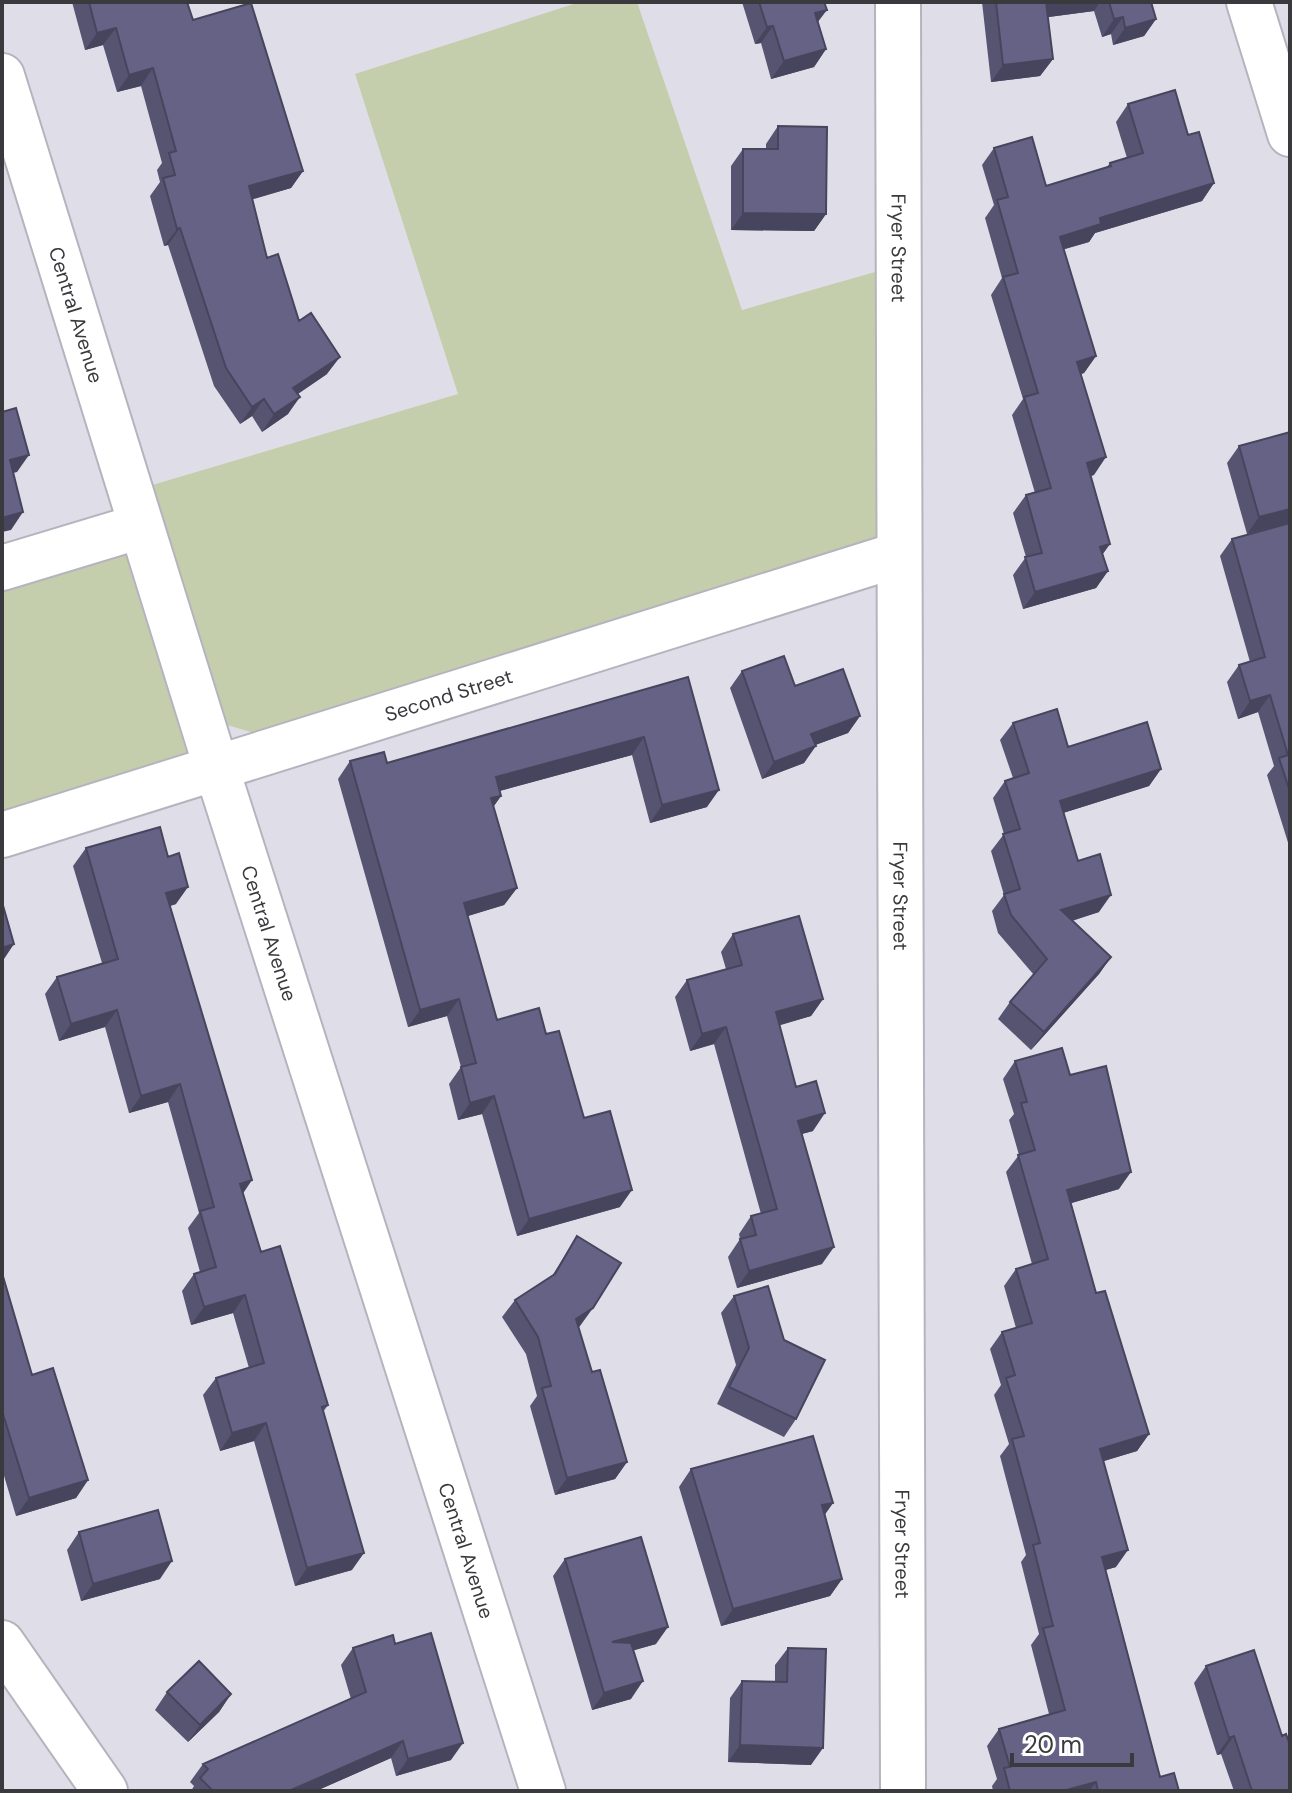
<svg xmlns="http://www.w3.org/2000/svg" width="1292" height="1793" viewBox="0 0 1292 1793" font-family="'DM Sans',sans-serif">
	<rect width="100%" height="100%" fill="#dfdee8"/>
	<path fill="#c5ceac" d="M580,2H637L742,310L875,272L878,538L254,733L227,725L149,486L458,394L355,74Z
		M126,549L188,757L2,814V586Z"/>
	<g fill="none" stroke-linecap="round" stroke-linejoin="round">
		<g stroke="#b5b4be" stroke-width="48">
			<g id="street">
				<path id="s1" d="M898,2L903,1791"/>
				<path d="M1249,2L1290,134"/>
				<path id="s2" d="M2,76L217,770L543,1791"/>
				<path d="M2,568L141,526"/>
				<path id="s3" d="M2,835L897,555"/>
				<path d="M2,1643L105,1791"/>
			</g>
		</g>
		<use href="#street" stroke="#fff" stroke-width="44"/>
	</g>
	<path fill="#575472" d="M72,2H187L193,20L303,171L291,188L252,199L267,258L327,374L298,394L288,414L262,432L252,416L240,424L214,386L168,245L164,246L150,196L160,182L157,170L162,163L141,86L117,92L103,45L85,50Z
		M742,2H824L818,22L826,49L814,67L771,79L761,43L755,44Z
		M982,2H1151L1156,19L1144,36L1113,45L1111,34L1102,37L1094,11L1048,17L1053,59L1040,76L991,82Z
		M1128,104L1188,135L1214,183L1202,201L1095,233L1089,242L1064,249L1096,356L1084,373L1081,374L1094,475L1090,476L1103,554L1108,571L1096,588L1023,609L1013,575L1026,557L1013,513L1026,495L1035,493L1012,415L1023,399L991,295L1002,278L985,218L994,205L982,165L994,148L1046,186L1107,167L1110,163L1127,158L1116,122Z
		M778,126L826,214L814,231L731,230V166L743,149H766V144Z
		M1239,446L1290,523L1247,534L1227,463Z
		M1290,523V849L1267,775L1274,766L1258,712L1238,719L1227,682L1239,665L1250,662L1220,556L1232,539Z
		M742,671L795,686L860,716L848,733L815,745L804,763L762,779L730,688Z
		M688,677L707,807L650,823L632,755L500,791L501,796L493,807L517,888L504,905L467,916L497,1020L546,1034L584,1118L620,1207L517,1236L482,1114L458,1120L449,1084L461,1067L447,1016L408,1027L338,779L350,761L387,763Z
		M1013,723L1068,747L1161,769L1149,786L1063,813L1078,861L1099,912L1072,921L1111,957L1099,974L1031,1050L998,1019L1010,1002L1034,975L998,933L992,911L1004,895L991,851L1004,834L993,798L1005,781L1013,778L1000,740Z
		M86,848L168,857L176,904L170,906L243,1193L261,1252L328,1405L323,1412L352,1570L295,1586L254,1441L220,1451L203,1395L216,1378L249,1368L233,1313L191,1325L182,1291L194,1274L200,1272L188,1228L199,1213L168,1102L129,1113L105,1027L59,1041L45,994L57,977L102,963L73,866Z
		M733,934L823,999L811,1016L779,1025L796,1087L813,1131L802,1134L822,1264L737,1288L728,1257L740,1239L739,1234L751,1216L761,1214L714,1044L690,1051L675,997L687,980L726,969L721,952Z
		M1015,1061L1070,1075L1119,1189L1071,1203L1096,1293L1149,1434L1137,1451L1103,1461L1116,1567L1106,1570L1160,1777L1179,1791H993L992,1786L997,1779L987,1746L999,1729L1049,1714L1031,1645L1039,1634L1021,1562L1026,1555L1000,1456L1009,1444L994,1395L1001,1385L990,1349L1002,1332L1016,1328L1004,1286L1016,1269L1032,1264L1006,1172L1019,1155L1009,1120L1014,1114L1003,1079Z
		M577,1236L580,1326L578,1327L592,1372L627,1462L615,1479L555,1495L530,1406L537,1396L526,1354L502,1317L515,1300L552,1276Z
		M2,1273L32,1375L88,1480L76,1498L16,1516L2,1469Z
		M734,1296L796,1419L784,1437L717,1404L736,1365L721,1313Z
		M691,1469L833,1503L825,1514L842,1579L830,1596L721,1626L679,1487Z
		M79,1532L160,1579L81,1601L67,1550Z
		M565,1559L656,1644L634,1650L631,1699L592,1710L553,1576Z
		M395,1644L451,1760L396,1776L391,1758L316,1791H191L194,1786L190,1782L203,1764L351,1699L341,1665L353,1648Z
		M788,1648L811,1765L728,1762L730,1698L742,1681L775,1682V1665Z
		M1206,1666L1282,1736L1290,1791H1234L1221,1754L1217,1755L1194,1683Z
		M167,1692L231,1694L219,1712L188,1742L155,1710Z"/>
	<path fill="#47455d" d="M1046,2H1100L1094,11L1034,19Z
		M827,10L814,27L815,13Z
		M1123,17L1111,34L1102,37L1114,19Z
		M1156,19L1144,36L1113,45L1125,28Z
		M773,26L761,43L755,44L767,27Z
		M116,28L103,45L85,50L97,33Z
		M826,49L814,67L771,79L784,61Z
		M1053,59L1040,76L991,82L1003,65Z
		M153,68L141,86L117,92L129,75Z
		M303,171L291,188L237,204L249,186Z
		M1214,183L1202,201L1095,233L1089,242L1048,254L1060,237L1100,218Z
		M743,213L826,214L814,231L731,230Z
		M180,228L168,245L164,246L177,229Z
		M1096,356L1084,373L1065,379L1077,362Z
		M340,357L327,374L281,405L293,388Z
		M300,397L288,414L262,432L274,414Z
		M264,399L252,416L240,424L252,407Z
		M29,455L17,472L2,476L10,460Z
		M1106,457L1094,475L1075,480L1087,463Z
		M1290,509V523L1247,534L1259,517Z
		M23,512L11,530L2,532V518Z
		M1110,544L1098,561L1100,547Z
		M1108,571L1096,588L1023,609L1035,592Z
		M1270,695L1258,712L1238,719L1250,701Z
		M860,716L848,733L799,751L811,734Z
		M644,737L632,755L484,795L496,777Z
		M816,746L804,763L762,779L774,762Z
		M1161,769L1149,786L1047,818L1060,801Z
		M719,790L707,807L650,823L662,805Z
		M501,796L489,813L491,798Z
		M188,887L176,904L154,911L166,893Z
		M517,888L504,905L452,921L464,903Z
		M1111,895L1099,912L1048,928L1061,910Z
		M14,944L2,962V948Z
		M1111,957L1099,974L1031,1050L1044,1032Z
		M459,999L447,1016L408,1027L420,1010Z
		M823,999L811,1016L764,1030L776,1012Z
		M117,1010L105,1027L59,1041L71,1024Z
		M726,1027L714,1044L690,1051L702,1034Z
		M180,1084L168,1102L129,1113L141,1096Z
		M494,1096L482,1114L458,1120L470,1103Z
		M825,1113L813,1131L786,1138L798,1121Z
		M1131,1172L1119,1189L1055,1208L1067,1190Z
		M252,1180L240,1198V1184Z
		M632,1190L620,1207L517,1236L529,1219Z
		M834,1247L822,1264L737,1288L749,1271Z
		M245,1295L233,1313L191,1325L204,1307Z
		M593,1308L580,1326L564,1337L576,1319Z
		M266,1423L254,1441L220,1451L232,1433Z
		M1149,1434L1137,1451L1088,1466L1100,1449Z
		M627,1462L615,1479L555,1495L567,1478Z
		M88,1480L76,1498L16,1516L29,1498Z
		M833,1503L821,1520L822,1505Z
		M1128,1550L1116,1567L1090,1574L1102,1557Z
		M364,1553L352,1570L295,1586L307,1568Z
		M172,1561L160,1579L81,1601L93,1584Z
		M842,1579L830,1596L721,1626L733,1609Z
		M668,1627L656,1644L600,1660L612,1642Z
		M643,1681L631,1699L592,1710L604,1693Z
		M231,1694L219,1712L188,1742L200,1725Z
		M1234,1736L1221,1754L1217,1755L1229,1738Z
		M403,1741L391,1758L316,1791H289Z
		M463,1743L451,1760L396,1776L408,1759Z
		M740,1745L823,1748L811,1765L728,1762Z
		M1096,1782L1089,1791H1063Z"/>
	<path fill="#656285" stroke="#47455d" stroke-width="2" d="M89,2H187L193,20L251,3L303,171L249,186L267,258L278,254L299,321L311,313L340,357L293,388L300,397L274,414L264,399L252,407L226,368L180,228L177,229L163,178L175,175L169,153L176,151L153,68L129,75L116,28L97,33Z
		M759,2H824L827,10L815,13L826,49L784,61L773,26L767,27Z
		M996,2H1046L1053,59L1003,65Z
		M1109,2H1151L1156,19L1125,28L1123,17L1114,19Z
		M1175,90L1188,135L1199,132L1214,183L1100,218L1101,224L1060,237L1096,356L1077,362L1106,457L1087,463L1110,544L1100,547L1108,571L1035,592L1025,557L1042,553L1026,495L1051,488L1024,397L1038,393L1003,277L1018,273L997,200L1008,197L994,148L1032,137L1046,186L1111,166L1110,163L1143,153L1128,104Z
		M778,126L827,127L826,214L743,213V149H778Z
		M16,408L29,455L10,460L23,512L2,518V412Z
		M1290,432V509L1259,517L1239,446Z
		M1290,523V792L1279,758L1288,755L1270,695L1250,701L1239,665L1265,657L1232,539Z
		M784,656L795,686L843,669L860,716L811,734L816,746L774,762L742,671Z
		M688,677L719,790L662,805L644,737L496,777L501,796L491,798L517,888L464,903L497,1020L539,1008L546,1034L559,1031L584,1118L610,1111L632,1190L529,1219L494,1096L470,1103L461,1067L476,1063L459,999L420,1010L350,761L384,752L387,763Z
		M1057,709L1068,747L1147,722L1161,769L1060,801L1078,861L1100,854L1111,895L1061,910L1111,957L1044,1032L1010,1002L1047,959L1011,915L1004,894L1020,889L1003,834L1020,829L1005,781L1029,773L1013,723Z
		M160,827L168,857L179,853L188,887L166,893L252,1180L240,1184L261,1252L280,1246L328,1405L322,1407L364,1553L307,1568L266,1423L232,1433L216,1378L264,1363L245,1295L204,1307L194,1274L216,1267L200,1211L214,1207L180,1084L141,1096L117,1010L71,1024L57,977L118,959L86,848Z
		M2,902L14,944L2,948Z
		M799,916L823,999L776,1012L796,1087L816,1081L825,1113L798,1121L834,1247L749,1271L740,1239L756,1235L751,1216L777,1209L726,1027L702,1034L687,980L742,965L733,934Z
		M1062,1048L1070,1075L1106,1066L1131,1172L1067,1190L1096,1293L1105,1291L1149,1434L1100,1449L1128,1550L1102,1557L1160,1777L1174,1773L1179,1791H1098L1096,1782L1063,1791H1010L1004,1768L1010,1767L999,1729L1065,1710L1043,1628L1053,1626L1033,1545L1040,1543L1012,1439L1024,1436L1006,1378L1015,1375L1002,1332L1032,1323L1016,1269L1048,1259L1018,1155L1035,1150L1021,1103L1027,1102L1015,1061Z
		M577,1236L621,1263L593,1308L576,1319L592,1372L600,1370L627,1462L567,1478L542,1388L551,1386L538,1337L515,1300L555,1274Z
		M2,1273L32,1375L53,1368L88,1480L29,1498L2,1411Z
		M768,1286L784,1340L825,1360L796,1419L729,1387L749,1348L734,1296Z
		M813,1436L833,1503L822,1505L842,1579L733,1609L691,1469Z
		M158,1510L172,1561L93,1584L79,1532Z
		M641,1537L668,1627L612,1642L631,1643L643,1681L604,1693L565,1559Z
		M431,1633L463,1743L408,1759L403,1741L289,1791H213L200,1778L208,1769L203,1764L366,1692L353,1648L393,1635L395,1644Z
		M788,1648L826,1649L823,1748L740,1745L742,1681L787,1682Z
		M1254,1650L1282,1736L1286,1734L1290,1745V1791H1252L1234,1736L1229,1738L1206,1666Z
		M199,1661L231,1694L200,1725L167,1692Z"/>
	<g text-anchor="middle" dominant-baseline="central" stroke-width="8" stroke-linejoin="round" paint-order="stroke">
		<g font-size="20" fill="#3a393d" stroke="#fff">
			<text stroke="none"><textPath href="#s1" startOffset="246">Fryer Street</textPath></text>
			<text stroke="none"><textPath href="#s2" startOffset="250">Central Avenue</textPath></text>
			<text stroke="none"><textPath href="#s3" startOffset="468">Second Street</textPath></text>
			<text stroke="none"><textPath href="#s1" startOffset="894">Fryer Street</textPath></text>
			<text stroke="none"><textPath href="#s2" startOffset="898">Central Avenue</textPath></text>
			<text stroke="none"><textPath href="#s1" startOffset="1542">Fryer Street</textPath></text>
			<text stroke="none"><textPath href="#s2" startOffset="1546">Central Avenue</textPath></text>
		</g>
	</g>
	<rect width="1292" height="1793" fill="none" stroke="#3a393d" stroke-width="8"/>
	<path d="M1012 1753v12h120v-12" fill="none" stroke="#3a393d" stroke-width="4"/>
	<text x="1024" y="1753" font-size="24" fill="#3a393d" stroke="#ffffff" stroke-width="6" paint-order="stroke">20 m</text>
</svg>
